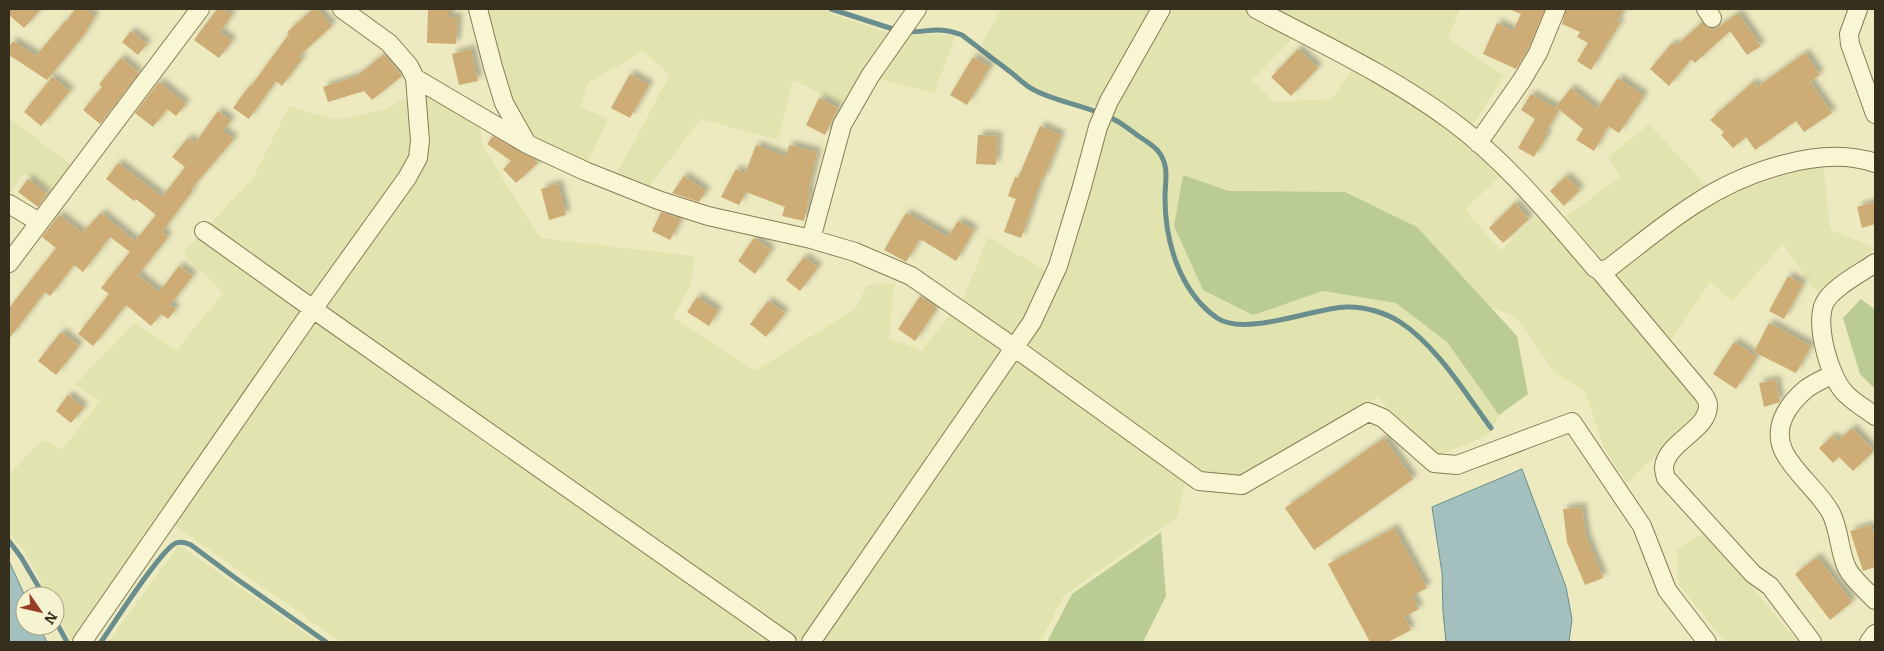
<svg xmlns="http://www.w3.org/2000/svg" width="1884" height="651" viewBox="0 0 1884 651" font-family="Literata,serif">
	<defs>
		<filter id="shadow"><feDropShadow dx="4.5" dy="-4.5" stdDeviation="2.5" flood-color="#0004"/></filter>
	</defs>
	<rect width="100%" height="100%" fill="#eeeac0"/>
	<path fill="#e1e4ae" d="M485,9H824L834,15L889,33L956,35L934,93L865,75L844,105L793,80L778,140L701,119L648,188L617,173L670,75L643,51L587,84L581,107L608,119L585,168L531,140L507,95Z
		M1001,9H1246L1295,36L1252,80L1274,102L1332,99L1352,69L1414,101L1504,172L1465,210L1501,251L1542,212L1700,395L1698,414L1627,483L1605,450L1584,390L1555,373L1516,317L1489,306L1417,227L1345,192L1229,191L1183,175L1253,315L1323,291L1396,303L1447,342L1499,415L1489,435L1437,456L1377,397L1244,478L1203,473L961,305L988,237L1059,279L1111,113L1033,88L981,45Z
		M1264,9H1460L1448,38L1504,76L1470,130Z
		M422,89L480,125L482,145L540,238L695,256L691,284L673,318L755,371L855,309L867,285L894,284L889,339L922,351L951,313L1004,348L799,642H341L161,516L78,642H72L55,610V596H48L25,551L9,533V475L42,440L62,449L100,401L75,385L134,323L177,350L223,293L183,253L253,178L289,106L335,120L384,110Z
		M9,118L74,167L53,191L24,173L9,194Z
		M1649,124L1717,197L1823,163L1830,229L1875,248L1817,293L1783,244L1732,301L1710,282L1671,340L1565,217L1620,177L1608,157Z
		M1019,358L1186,480L1177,517L1064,595L1040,642H820Z
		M1705,532L1798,642H1725L1679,585L1677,550Z
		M179,545L318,642H108Z"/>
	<path fill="#bacc94" d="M1183,175L1229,191L1345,192L1417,227L1517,336L1528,394L1499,415L1447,342L1396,303L1323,291L1253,315L1203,290L1174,226Z
		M1861,299L1875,310V389L1860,374L1843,318Z
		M1161,532L1166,596L1143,642H1047L1072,594Z"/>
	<path fill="#a3c0be" stroke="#6a8e8d" d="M1522,469L1566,587L1572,619L1569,642H1446L1443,612L1442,573L1432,507Z
		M9,561L25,596V626H39L47,642H9Z"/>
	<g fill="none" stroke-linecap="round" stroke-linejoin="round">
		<path stroke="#6a8e8d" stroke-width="5" d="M831,9L899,31
			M907,32C930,32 938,26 962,35C979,48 996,61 1013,74C1019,79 1026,86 1034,90C1059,103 1090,106 1115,120C1123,124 1130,130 1137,135C1144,140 1152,144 1158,151C1170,166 1165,180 1165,198C1165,242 1180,292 1217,318C1246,337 1313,308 1346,307C1364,306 1386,313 1400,322C1437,346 1465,393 1491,428
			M9,541L21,557L44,596
			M55,620L67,642
			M101,642C113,625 161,549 176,543C182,541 186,543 191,545L234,577L326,642"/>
	</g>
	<path fill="#cdad75" filter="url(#shadow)" d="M9,9H41L24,28L9,15Z
		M75,9H85L95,16L83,36L47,80L9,55V47L13,41L36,56L65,21L66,22Z
		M217,9H223L232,15L220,32L232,41L219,58L194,40Z
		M313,9H317L332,26L298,57L302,59L282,86L276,81L249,119L233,108L250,85L251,86L289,34L287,32Z
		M428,9H449V17H458L456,44L427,43Z
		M1509,9H1545L1527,51L1516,69L1483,54L1497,23L1513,31L1521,14Z
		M1566,9H1624L1617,21L1620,23L1591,70L1577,61L1588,43L1577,37L1580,32L1562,24Z
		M1738,13L1761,46L1747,55L1730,31L1695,63L1691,59L1669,86L1650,69L1672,43L1676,46L1702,22L1713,31Z
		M131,31L147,44L138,55L122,42Z
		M471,49L478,81L459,85L452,54Z
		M1298,49L1318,68L1291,96L1271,77Z
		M1805,53L1820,75L1810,82L1832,113L1804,132L1796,121L1755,150L1746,137L1733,148L1721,135L1724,132L1710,120L1753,82L1757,87Z
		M384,54L402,76L372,100L364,91L328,102L323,87L357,76Z
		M973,57L990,67L967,105L950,95Z
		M121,58L139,73L100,124L83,110L102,87L99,84Z
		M630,74L649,85L630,118L611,108Z
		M52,77L70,91L41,126L24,112Z
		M1618,78L1644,96L1619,133L1608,126L1594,151L1576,140L1583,129L1556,107L1571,88L1597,109Z
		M159,82L186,104L176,116L167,109L153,127L135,113Z
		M1531,94L1559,110L1545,133L1548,134L1534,157L1518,148L1535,119L1521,110Z
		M819,98L838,108L825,135L806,125Z
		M218,111L231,121L223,131L234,139L191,189L193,190L162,232L168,237L138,275L159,292L179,266L193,276L170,305L176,309L168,319L161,314L151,326L126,305L93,346L78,334L109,294L101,288L130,252L110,237L83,272L74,265L50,296L45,292L9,339V308L56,248L42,237L59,215L82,233L101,213L135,241L156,215L136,199L134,201L106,179L118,163L162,197L185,167L172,157L188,138L195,143Z
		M1040,126L1061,135L1044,178L1042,177L1021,238L1004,232L1016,199L1008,196L1015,177L1018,178Z
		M978,135L998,136L996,165L976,164Z
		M493,136L534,159L538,163L516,183L503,169L511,161L487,144Z
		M756,145L786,157L789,145L817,152L808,192H810L804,221L782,216L785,207L746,192L739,205L721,197L736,169L745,174Z
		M684,176L706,191L699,202L672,193Z
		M1566,176L1580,190L1564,206L1550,191Z
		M28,179L47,194L38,207L18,192Z
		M558,184L566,215L549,220L541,189Z
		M1875,202V224L1862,228L1857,207Z
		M1515,203L1529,219L1503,243L1489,228Z
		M661,212L681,219L670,240L652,231Z
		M906,213L948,237L958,221L974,230L956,261L920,239L906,262L884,250Z
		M754,238L771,250L755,274L738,261Z
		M804,257L818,267L800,291L786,280Z
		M1788,276L1803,284L1784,319L1769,311Z
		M920,296L937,308L915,341L898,329Z
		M697,297L718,311L709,326L687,312Z
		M768,301L785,313L766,337L750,324Z
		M1769,323L1811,346L1796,373L1754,352Z
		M61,332L79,346L56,375L38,361Z
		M1734,342L1757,357L1736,389L1713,374Z
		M1776,380L1780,402L1764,407L1759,383Z
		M68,395L84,408L71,423L56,411Z
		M1852,428L1874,451L1853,471L1839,457L1833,463L1819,448L1832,436L1838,441Z
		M1384,438L1413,479L1314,550L1285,508Z
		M1582,507L1586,537L1603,578L1585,585L1567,542L1563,509Z
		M1871,525L1875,539V567L1863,571L1850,531Z
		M1394,528L1427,588L1412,596L1419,609L1404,617L1411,630L1388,642H1370L1328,564Z
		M1817,557L1852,602L1830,620L1795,574Z"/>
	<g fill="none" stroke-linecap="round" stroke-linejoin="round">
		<g stroke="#887b58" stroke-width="20">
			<path id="minor" d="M478,9L493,67L504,103L527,144
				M1256,9C1322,44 1393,77 1453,122C1508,163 1551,217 1595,268L1600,271L1703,394C1705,397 1708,401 1708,405C1709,430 1667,441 1664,467C1664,470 1665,475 1666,478L1753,574L1770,586L1812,642
				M1706,9L1712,18
				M1858,9L1849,34L1850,44L1875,114
				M415,78L527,144L585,171L658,200L708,216L811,239L855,252L911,276L1015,348L1199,481L1242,485L1368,412L1383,418L1434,463L1457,465L1572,422L1642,526L1667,590L1707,642
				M1478,143L1522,80L1538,53L1556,9
				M9,204L39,222
				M204,231L313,309L787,642
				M811,239L842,125L870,76L917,9
				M9,263L200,9
				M1875,263C1861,273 1831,288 1824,304C1815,326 1830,380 1847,395C1855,403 1866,409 1875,416
				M1600,271L1609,268C1638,246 1665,223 1695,204C1742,173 1821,144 1875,163
				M1833,374C1824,379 1814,383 1806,389C1787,405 1772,428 1784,452C1796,475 1819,491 1831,513C1840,531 1839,552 1847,568C1853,580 1866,590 1875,600
				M82,642L313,309L407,178L418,158L420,141L415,78L409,66L389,43L342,9
				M811,642L1032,322L1058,266L1081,190L1098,127L1109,101L1161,9
				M1869,642L1875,634"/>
		</g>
		<use href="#minor" stroke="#f9f6d3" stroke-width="18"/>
	</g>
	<rect width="1884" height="651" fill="none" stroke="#372f1d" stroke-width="20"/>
	<g transform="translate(40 611) rotate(124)"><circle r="24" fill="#f6f3d0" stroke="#aaa588"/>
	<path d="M0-4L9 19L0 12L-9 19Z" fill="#983e27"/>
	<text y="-8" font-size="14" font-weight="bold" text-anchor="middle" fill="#372f1d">N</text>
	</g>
</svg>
